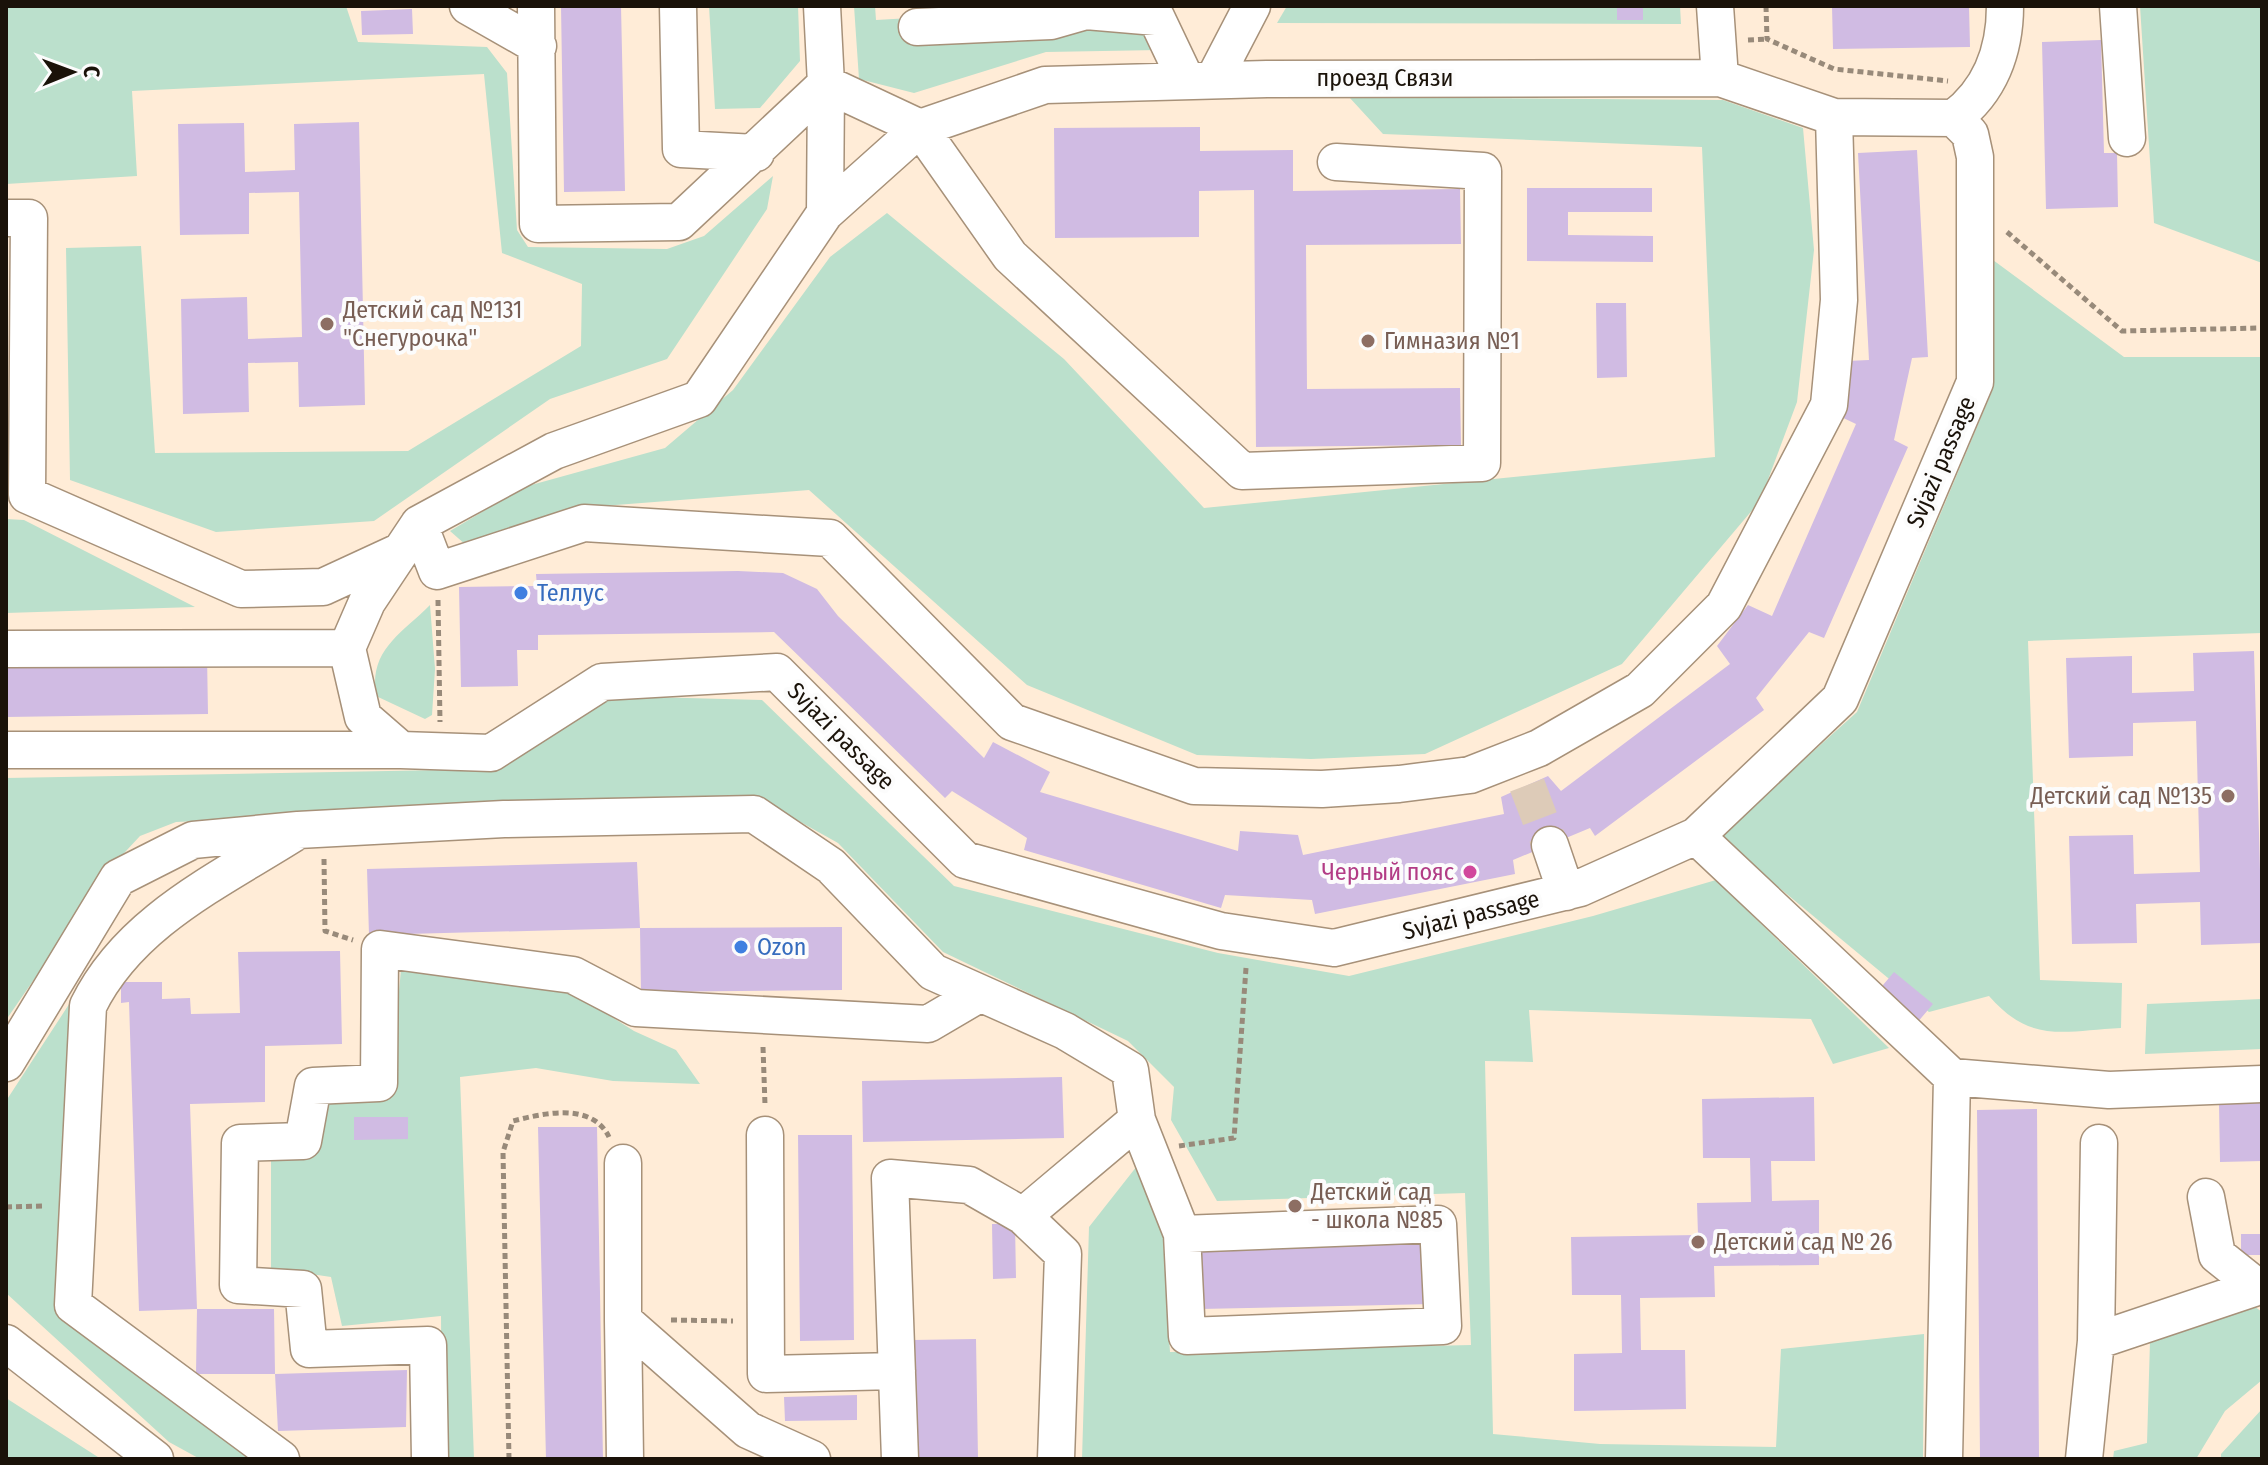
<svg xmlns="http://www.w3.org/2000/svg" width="2268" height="1465" viewBox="0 0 2268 1465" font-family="'Fira Sans Condensed',sans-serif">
	<rect width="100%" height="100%" fill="#ffecd7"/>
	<path fill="#bbe0cc" d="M6,6H346L358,42L487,47L507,73L517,230L528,247L667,249L704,236L773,176L767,209L667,359L550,399L374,521L216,532L70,480L66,248L141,246L155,453L408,451L581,346L582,284L502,253L484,74L132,91L137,176L6,184Z
		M709,6H798L800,61L760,108L715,109Z
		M854,6H875L876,20C964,14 1056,18 1145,27L1159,50L1046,52L914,93L859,79Z
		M1287,6H1617L1618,20H1643V6H1680L1681,24L1277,23Z
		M2140,6H2262V263L2154,223Z
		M1349,97L1723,100L1803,128L1814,250L1797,402L1760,501L1622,664L1425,754L1311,759L1197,755L1027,685L809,490L577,508L466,545L450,531L524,487L665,448L733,390L830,257L887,213L1064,359L1204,508L1715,457L1702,147L1383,134Z
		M1993,260L2124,357H2262V633L2028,641L2040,980L2122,983L2121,1028C2063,1031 2031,1044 1989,996L1929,1012L1718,837L1857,712L1993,389Z
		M6,519L24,520L195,607L6,613Z
		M430,605L435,669L432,715L425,719L376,696C369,650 400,635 430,605Z
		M612,696L762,700L954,886L1218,953L1349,976L1593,916L1716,880L1889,1048L1833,1064L1811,1019L1529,1010L1533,1062L1485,1061L1493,1434L1600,1444L1776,1447L1781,1349L1924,1334L1923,1459H1082L1089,1227L1137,1166L1163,1237L1170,1352L1471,1345L1465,1193L1217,1201L1171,1120L1174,1087L1128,1041L943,952L838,843L754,796L176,822L140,836L113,865L6,1020V778L496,769Z
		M402,959L574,993L634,1031L676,1050L700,1084L613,1081L536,1068L460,1077L474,1459H442L441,1316L342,1326L331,1277L271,1268V1151L326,1105L390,1088Z
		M77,992L67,1311L265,1459H200L169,1442L6,1293V1101Z
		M2262,999V1049L2145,1054L2147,1004Z
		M2224,1284L2262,1312V1380L2225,1411L2196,1459H2113L2114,1451L2147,1443L2150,1341Z
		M6,1398L101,1459H6Z
		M2262,1409V1459H2221V1454Z"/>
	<path fill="#d0bbe3" d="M561,6H621L625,191L564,192Z
		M1617,6H1643V20H1617Z
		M1832,6H1969L1970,47L1833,49Z
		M412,9L413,34L362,35L361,11Z
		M2101,40L2104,153H2117L2118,207L2046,209L2042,42Z
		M359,122L365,405L299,407L298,362L248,363L249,412L183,414L181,299L247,297L248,339L302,337L299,192L249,193V234L180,235L178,124L244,123L245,172L295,170L294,124Z
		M1200,127V151L1293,150V191L1460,189L1461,244L1306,245L1307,389L1460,388L1461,445L1256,447L1254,190L1199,191V237L1055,238L1054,128Z
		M1917,150L1928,357L1912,358L1894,440L1908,447L1824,638L1809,632L1756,698L1764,710L1595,836L1590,828L1513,860L1515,874L1315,914L1312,900L1225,895L1221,908L1024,850L1027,838L952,791L945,798L774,632L538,635V650H517L518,686L461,687L459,587L537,586L536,574L738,571L783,573L817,589L838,616L984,758L993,742L1050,772L1040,792L1238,851L1240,831L1298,835L1303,855L1504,814L1501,797L1548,776L1561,791L1730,664L1717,646L1748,605L1772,616L1856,424L1837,415L1847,361L1869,360L1858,153Z
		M1527,188H1652V212H1568V235L1653,236V262L1527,261Z
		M1596,303H1626L1627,377L1597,378Z
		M2254,651L2262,943L2201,945L2200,902L2136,904L2137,943L2072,944L2069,836L2133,835L2134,874L2200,872L2196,721L2133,723V756L2069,758L2066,658L2132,656V693L2194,691L2193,653Z
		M207,655L208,714L6,717V657Z
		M637,862L640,928L369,935L367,869Z
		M842,927V990L641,992L640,928Z
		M340,951L342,1044L265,1046V1102L190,1104L197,1309L139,1311L129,1002L121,1003V982H162V999L190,998L191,1014L240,1013L238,952Z
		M1894,972L1933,1004L1911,1030L1872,998Z
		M1062,1077L1064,1138L863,1142L862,1081Z
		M1814,1097L1815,1161H1771L1772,1201L1819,1200V1265L1714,1266L1715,1297L1640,1298L1641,1350H1685L1686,1409L1574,1411V1354L1622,1353L1621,1295H1572L1571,1237L1698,1235L1697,1203L1751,1202L1750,1158H1703L1702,1099Z
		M2262,1103V1161L2220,1162L2219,1104Z
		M2037,1109L2039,1459H1980L1977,1110Z
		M354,1117H408V1139L354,1140Z
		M538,1127H597L603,1459H546Z
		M798,1135H852L854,1340L800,1341Z
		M992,1224H1015L1016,1278L993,1279Z
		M2241,1234H2262V1255H2241Z
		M1433,1241L1434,1304L1200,1309L1199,1245Z
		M197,1309H274L275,1374H196Z
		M976,1339L978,1459H915L913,1340Z
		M407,1370L406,1427L278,1431L275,1374Z
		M857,1395V1420L785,1421L784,1397Z"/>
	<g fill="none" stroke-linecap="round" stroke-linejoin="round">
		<path stroke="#ddcbb8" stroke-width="36" stroke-dasharray="36 18" stroke-linecap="butt" d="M1527,785L1550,845"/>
		<g stroke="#a79179" stroke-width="39">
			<path id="minor" d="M468,6L538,46
				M536,6L538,224L679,222L826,84
				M678,6L681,149L756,153
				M1715,6L1720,78
				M2118,6L2127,138
				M917,27L1051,21L1086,11L1156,17L1186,80
				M1214,79L1252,6
				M826,84L920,128L1045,85L1267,79L1720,78L1834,117L1954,118
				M825,213L920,128L1010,256L1242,471L1482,463L1483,171L1336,162
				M6,218H29L27,495L241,589L323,587L401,551
				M419,524L437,571L584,523L830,538L1012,722L1194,786L1322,789L1399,784L1470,775L1539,748L1640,690L1724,606L1829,405L1839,300L1834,117
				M6,649L347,648
				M6,750H401L491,753L602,682L777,672L965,860L1221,931L1334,948L1580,888L1696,836L1840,699L1975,382V157L1970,134L1954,118C1990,91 2005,51 2005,6
				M401,750L363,717L347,648L367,602L419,524L554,451L699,399L825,213L826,84L822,6
				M1696,836L1952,1077
				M1550,845L1566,892
				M6,1063L118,878L193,840L298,830L504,819L754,814L831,866L933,972L1065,1031L1130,1070L1137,1120L1023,1216L1063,1254L1056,1459
				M1137,1120L1182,1234L1187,1336L1443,1326L1438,1224L1182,1234
				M765,1135L766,1374L897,1371
				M623,1163V1320L748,1430L812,1459
				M2206,1197L2217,1255L2257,1287L2262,1286
				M623,1320L625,1459
				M2096,1341L2257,1287
				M6,1343L155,1459
				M281,1459L73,1305L88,1006C129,922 218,881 294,833
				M430,1459L428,1345L309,1349L303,1289L238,1285L240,1143L303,1141L313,1086L379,1083L380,949L573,975L636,1008L928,1024L979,994
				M900,1459L890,1178L969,1185L1023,1216
				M1944,1459L1952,1077L2109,1090L2262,1084
				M2084,1459L2096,1341L2099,1143"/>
		</g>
		<path stroke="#988a7a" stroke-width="5" stroke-dasharray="6 4" stroke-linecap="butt" d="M1766,6L1767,39L1834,69L1948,81
			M1748,40L1767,39
			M2007,232L2122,331L2262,328
			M438,600L440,722
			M324,859L325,931L353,940
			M763,1047L765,1105
			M1179,1146L1234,1138L1246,968
			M6,1207L45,1206
			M671,1320L733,1321
			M509,1459L503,1152L513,1121C544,1113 592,1102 609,1137"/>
		<use href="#minor" stroke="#fff" stroke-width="36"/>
	</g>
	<g fill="#8d6e63" stroke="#fcfcfc" stroke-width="3">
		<circle cx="327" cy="324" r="8"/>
		<circle cx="1368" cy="341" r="8"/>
		<circle cx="2228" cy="796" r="8"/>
		<circle cx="1295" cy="1206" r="8"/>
		<circle cx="1698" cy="1242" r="8"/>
	</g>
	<g fill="#3f7fe0" stroke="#fcfcfc" stroke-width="3">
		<circle cx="521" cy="593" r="8"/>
		<circle cx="741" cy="947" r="8"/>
	</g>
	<circle fill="#d1479c" stroke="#fcfcfc" stroke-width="3" cx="1470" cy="872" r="8"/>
	<g text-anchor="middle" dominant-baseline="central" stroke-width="8" stroke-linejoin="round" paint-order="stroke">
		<g font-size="24" fill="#1a1209" stroke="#fcfcfc">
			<text x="1385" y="78">проезд Связи</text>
			<text transform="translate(1941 462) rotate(-67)">Svjazi passage</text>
			<text transform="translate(841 736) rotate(45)">Svjazi passage</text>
			<text transform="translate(1471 915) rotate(-14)">Svjazi passage</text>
		</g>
		<g font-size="24" fill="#785e54" stroke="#fcfcfc" text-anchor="start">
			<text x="343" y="310">Детский сад №131<tspan x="343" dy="28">"Снегурочка"</tspan></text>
			<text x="1384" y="341">Гимназия №1</text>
			<text x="2212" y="796" text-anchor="end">Детский сад №135</text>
			<text x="1311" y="1192">Детский сад<tspan x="1311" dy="28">- школа №85</tspan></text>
			<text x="1714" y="1242">Детский сад № 26</text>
		</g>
		<g font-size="24" fill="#366cbe" stroke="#fcfcfc" text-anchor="start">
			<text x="537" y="593">Теллус</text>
			<text x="757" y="947">Ozon</text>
		</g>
		<g font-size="24" fill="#b23c85" stroke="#fcfcfc" text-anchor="end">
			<text x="1454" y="872">Черный пояс</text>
		</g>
	</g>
	<rect width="2268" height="1465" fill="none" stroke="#1a1209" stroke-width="16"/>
	<g transform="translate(72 72) rotate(89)" stroke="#fcfcfc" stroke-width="6" paint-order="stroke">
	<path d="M0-6L14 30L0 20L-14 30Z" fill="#1a1209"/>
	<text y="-12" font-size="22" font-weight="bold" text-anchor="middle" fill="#1a1209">С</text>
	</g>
</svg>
